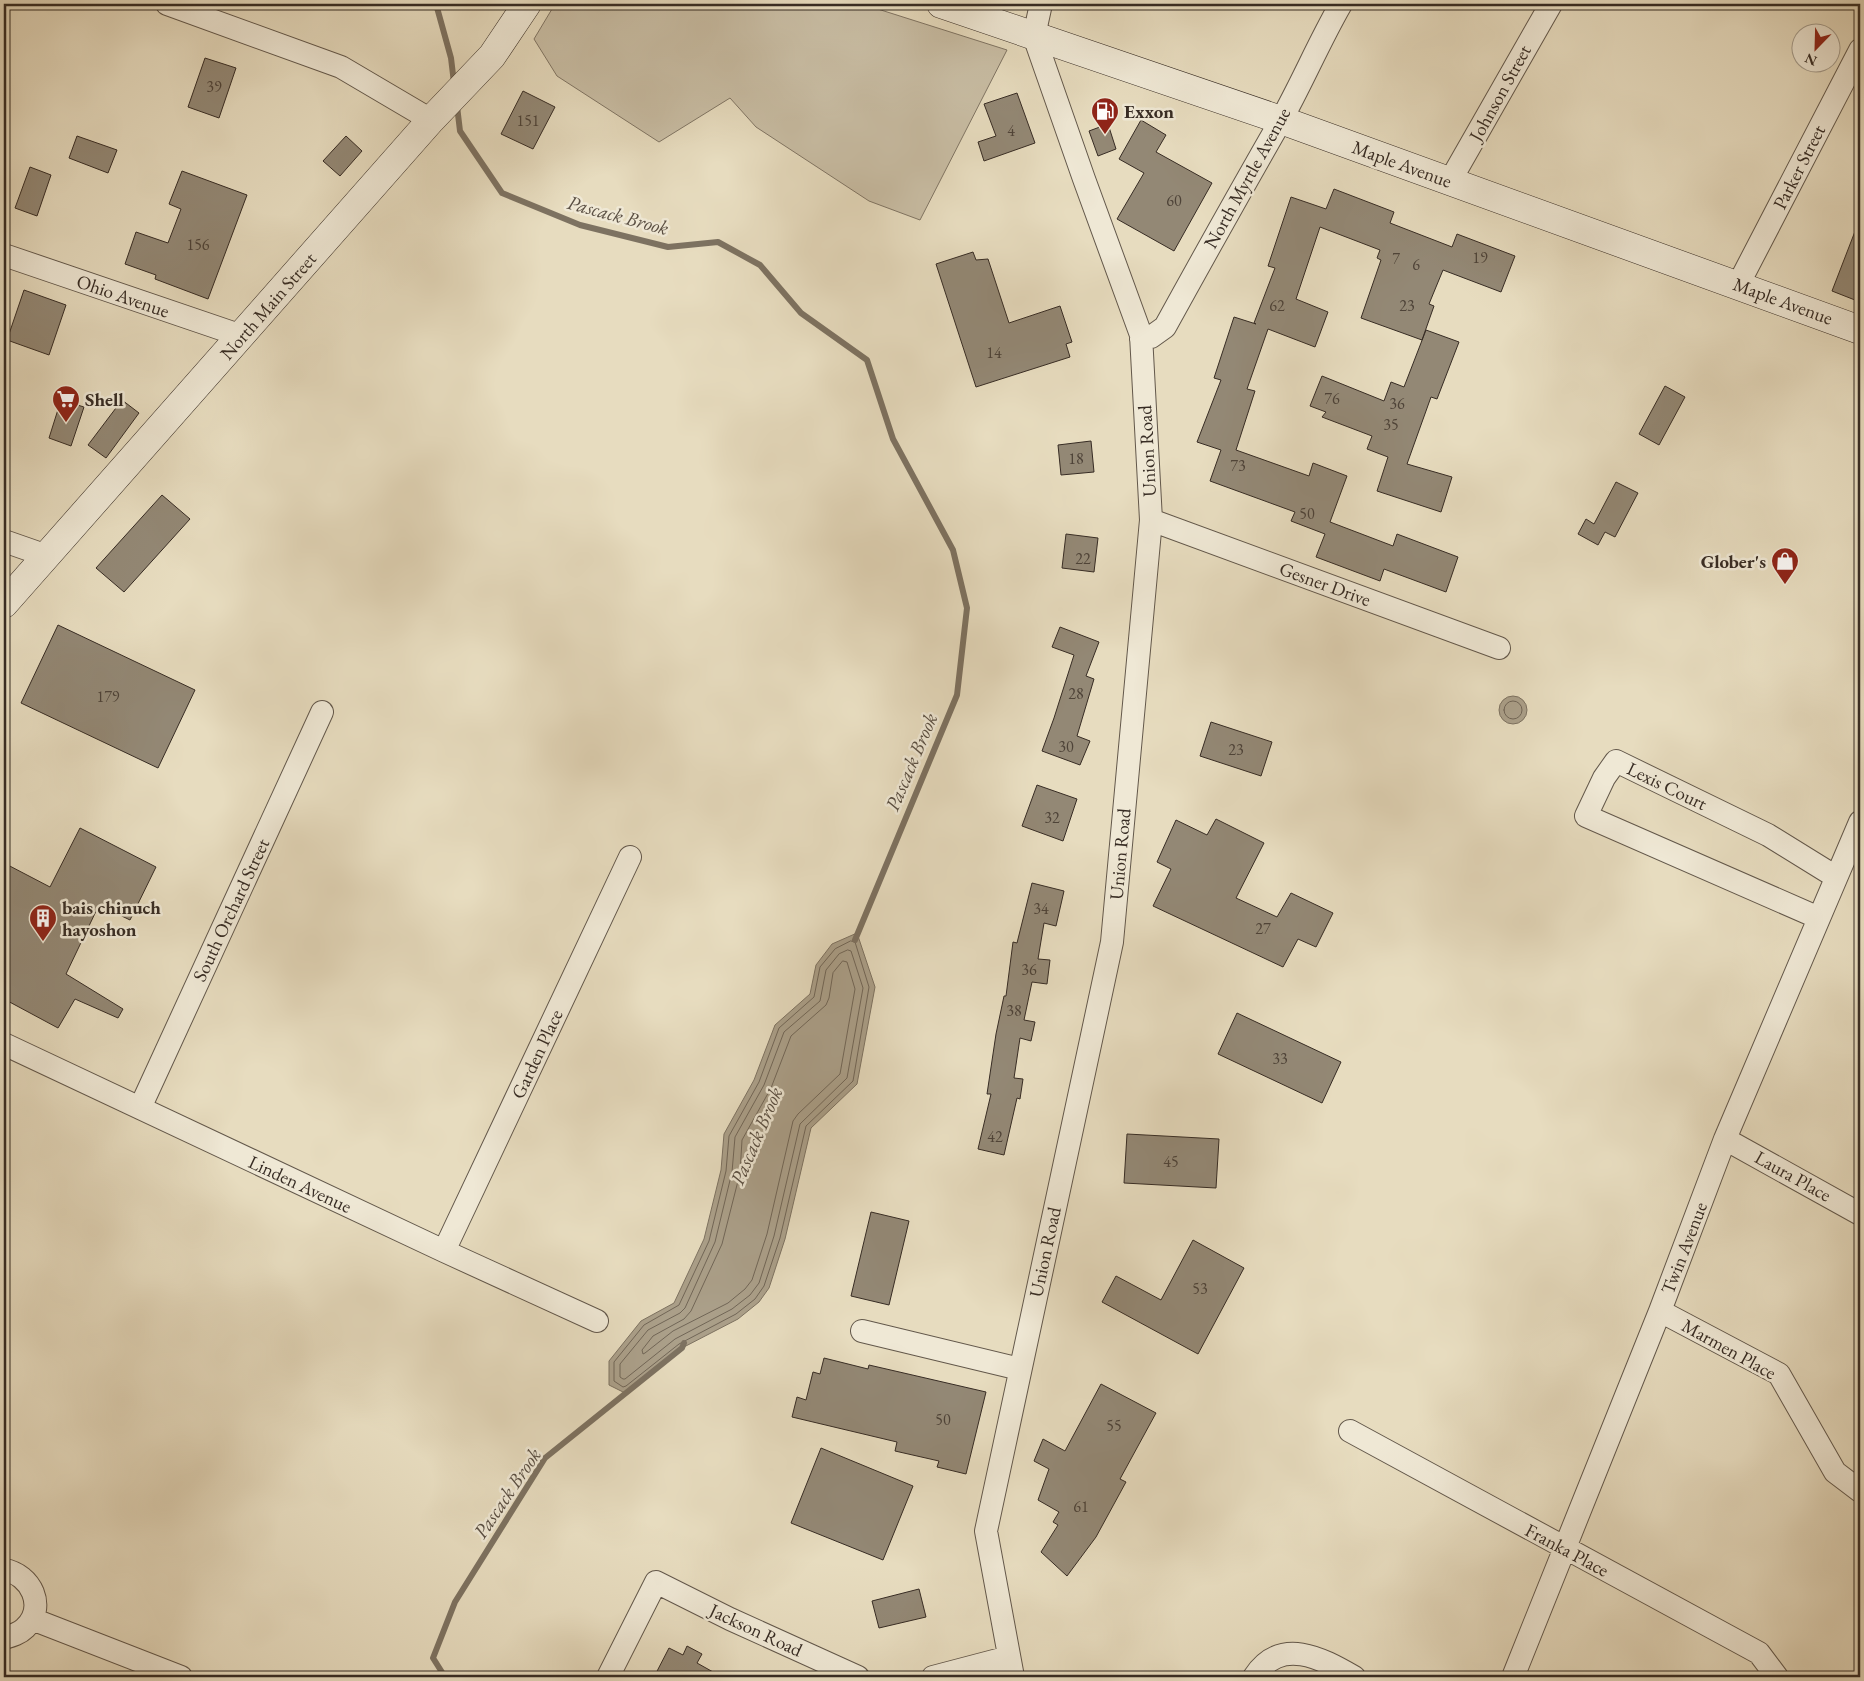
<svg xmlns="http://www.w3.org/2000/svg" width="1864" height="1681" viewBox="0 0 1864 1681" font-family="'EB Garamond',serif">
	<rect width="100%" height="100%" fill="#e7dcbf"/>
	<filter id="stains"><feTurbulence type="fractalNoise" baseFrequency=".004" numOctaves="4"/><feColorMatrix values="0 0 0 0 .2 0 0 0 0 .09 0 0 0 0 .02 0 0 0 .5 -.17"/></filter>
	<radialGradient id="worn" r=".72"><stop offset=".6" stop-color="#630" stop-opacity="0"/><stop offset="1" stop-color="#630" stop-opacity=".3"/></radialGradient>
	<path fill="#c9bea5" stroke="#807564" d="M555,4H862L1007,50L920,220L869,201L756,127L730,98L659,142L557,76L534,39Z"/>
	<path fill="#aba08a" stroke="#7d7261" d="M1499 710a14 14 0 1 1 28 0a14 14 0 1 1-28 0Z
		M857,933L875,987L857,1084L811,1128L785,1239L769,1288L759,1302L738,1319L682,1348L625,1393L609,1385V1361L641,1321L674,1303L704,1239L721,1170L724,1134L754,1080L775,1025L810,994L816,965L832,944Z"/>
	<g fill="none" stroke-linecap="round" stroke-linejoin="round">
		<path stroke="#716657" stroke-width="1" d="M1504 710a9 9 0 1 1 18 0a9 9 0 1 1-18 0Z
			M851,941L855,942L869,987L853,1081L806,1126L780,1238L764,1286L755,1299L736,1314L679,1344L626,1386L623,1387L614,1381V1362L644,1325L679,1305L709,1241L726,1171L729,1136L759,1082L779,1028L814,997L820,967L835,949Z
			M848,950L851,951L863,988L847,1078L800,1124L774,1236L759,1283L750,1295L732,1309L675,1339L625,1379H623L620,1377V1364L648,1330L680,1313L685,1308L715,1242L732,1172L735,1137L764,1085L784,1032L820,1001L826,970L839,954Z
			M843,961L847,962L855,989L840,1074L798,1114L793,1121L767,1234L752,1280L745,1289L728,1303L673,1331L645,1353L643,1354L642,1350L653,1336L684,1319L691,1311L722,1244L740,1173L742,1140L771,1088L791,1036L826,1005L829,998L833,973Z"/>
		<path stroke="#7d7261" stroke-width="6" d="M436,4L451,58L454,83
			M457,106L460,131L502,193L580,225L668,247L718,242L760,265L801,313L867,360L893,439L953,550L967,608L957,695L855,940
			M445,1677L433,1658L455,1602L545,1458L682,1348L684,1343"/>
	</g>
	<path fill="#938875" stroke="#372c24" d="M205,58L236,68L219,118L188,107Z
		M523,91L555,107L533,149L501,134Z
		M1017,93L1035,143L984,161L978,142L996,136L984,104Z
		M1141,120L1166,135L1156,152L1212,183L1174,251L1117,219L1144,173L1119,159Z
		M1108,124L1116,149L1098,156L1089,131Z
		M77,136L117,150L108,173L69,158Z
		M346,136L362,151L340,176L323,161Z
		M30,167L51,175L37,216L15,208Z
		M182,171L247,195L208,299L155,279L156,275L125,264L136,232L168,243L181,209L169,204Z
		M1334,189L1394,212L1390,223L1452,247L1457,234L1515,256L1501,292L1443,270L1429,304L1434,306L1422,340L1361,318L1381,260L1377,258L1380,250L1320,227L1296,299L1328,312L1315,347L1268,329L1247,389L1255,391L1236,450L1309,476L1313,463L1347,476L1330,522L1393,546L1397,534L1458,557L1446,592L1384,569L1380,581L1316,557L1325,534L1291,521L1295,512L1210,481L1221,450L1197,442L1221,380L1214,378L1234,317L1256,324L1254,323L1275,268L1268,266L1291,197L1326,209Z
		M1859,221L1860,222V302L1832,291Z
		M973,252L976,260L988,259L1009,323L1060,306L1072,342L1066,344L1070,357L976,387L936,264Z
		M24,290L66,305L49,355L7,340Z
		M1426,330L1459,342L1437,399L1431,397L1407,464L1452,477L1441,512L1377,491L1388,457L1367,449L1372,436L1322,417L1326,412L1310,406L1322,376L1384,401L1391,382L1404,387Z
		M1665,386L1685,397L1659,445L1639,434Z
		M61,400L84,407L71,446L49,438Z
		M122,400L139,413L106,458L88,445Z
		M1091,441L1094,472L1061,475L1058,445Z
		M1616,482L1638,493L1615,537L1605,532L1598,545L1578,534L1586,519L1594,524Z
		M162,495L190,519L124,592L96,568Z
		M1066,534L1098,538L1094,572L1062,568Z
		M58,625L195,690L158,768L21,703Z
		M1060,627L1099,642L1086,676L1094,679L1077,736L1090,741L1080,765L1042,751L1054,718L1074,655L1052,647Z
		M1211,722L1272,742L1261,776L1200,756Z
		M1037,785L1077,799L1063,841L1022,826Z
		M1216,819L1264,843L1236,898L1277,917L1291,893L1333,913L1316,947L1298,939L1283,967L1153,906L1171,869L1157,862L1176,820L1207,835Z
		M80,828L156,867L130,920L99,905L66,974L123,1009L118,1018L75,999L58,1028L4,999V863L50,887Z
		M1032,883L1064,891L1056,926L1044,923L1038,959L1050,960L1047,984L1032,982L1024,1020L1035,1022L1031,1041L1020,1038L1014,1078L1023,1079L1020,1099L1017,1098L1004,1155L978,1149L991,1094H987L996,1034L1004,996H1006L1013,942L1017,943Z
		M1237,1013L1341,1062L1322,1103L1218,1054Z
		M1127,1134L1219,1139L1216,1188L1124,1183Z
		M871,1212L909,1221L889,1305L851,1296Z
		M1193,1240L1244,1268L1198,1354L1102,1302L1116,1276L1161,1300Z
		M824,1358L868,1369L869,1365L986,1392L966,1474L937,1467L939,1461L895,1451L897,1442L792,1417L797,1397L806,1400L813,1372L820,1374Z
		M1101,1384L1156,1413L1120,1479L1126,1482L1096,1537L1067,1576L1041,1552L1058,1525L1053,1522L1059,1512L1038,1500L1049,1469L1034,1461L1043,1439L1065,1451Z
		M821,1448L913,1486L883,1560L791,1523Z
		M919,1589L926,1617L879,1628L872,1601Z
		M687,1646L702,1654L697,1663L722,1677H654L669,1648L683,1655Z"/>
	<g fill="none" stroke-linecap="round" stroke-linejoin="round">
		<g stroke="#63584b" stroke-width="24">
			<path id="street" d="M167,4L341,67L431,120
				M1450,181L1551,4
				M4,255L242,336
				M1738,285L1860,50
				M1141,339L1151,337L1165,327C1203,258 1241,190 1280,122C1302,83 1319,42 1341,4
				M1151,520L1499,648
				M4,541L47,556
				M1819,918L1586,816L1604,778L1616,761L1768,835L1836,877
				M4,1044L444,1251L597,1321
				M140,1108L322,712
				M1725,1139L1860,1214
				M444,1251L630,857
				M1660,1311L1779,1374L1835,1472L1860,1491
				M862,1331L1020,1369
				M1350,1431L1759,1653L1777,1677
				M4,1570C31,1574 47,1607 25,1628C19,1634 11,1636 4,1638
				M32,1619L181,1677
				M608,1677L656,1582L730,1619L858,1677
				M933,1677L1009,1657
				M1013,1677L986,1531L1112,942L1151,520L1141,335L1084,179L1034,36L1041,4
				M1254,1677C1281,1636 1321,1658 1354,1677
				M1513,1677L1660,1311L1725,1139L1860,822"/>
		</g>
		<g stroke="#372c24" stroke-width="29">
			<path id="secondary" d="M941,4L1281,120L1860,330
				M4,604L431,120L492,56L527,4"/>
		</g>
		<use href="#street" stroke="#efe8d5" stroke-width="22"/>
		<use href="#secondary" stroke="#efe8d5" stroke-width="28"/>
	</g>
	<defs>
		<g id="fuel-pin" transform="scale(1.4375)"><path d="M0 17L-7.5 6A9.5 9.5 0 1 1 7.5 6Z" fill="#8f2418" stroke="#efe8d5"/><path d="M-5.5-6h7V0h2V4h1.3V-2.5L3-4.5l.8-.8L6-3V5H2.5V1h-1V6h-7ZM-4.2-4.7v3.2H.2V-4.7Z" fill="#fff"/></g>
		<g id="supermarket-pin" transform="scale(1.4375)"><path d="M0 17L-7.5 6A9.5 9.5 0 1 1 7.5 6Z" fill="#8f2418" stroke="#efe8d5"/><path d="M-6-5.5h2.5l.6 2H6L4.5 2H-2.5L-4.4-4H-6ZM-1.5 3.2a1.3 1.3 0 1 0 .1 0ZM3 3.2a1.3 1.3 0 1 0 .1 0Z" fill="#fff"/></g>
		<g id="shop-pin" transform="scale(1.4375)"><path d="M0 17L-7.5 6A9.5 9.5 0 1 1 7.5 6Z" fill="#8f2418" stroke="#efe8d5"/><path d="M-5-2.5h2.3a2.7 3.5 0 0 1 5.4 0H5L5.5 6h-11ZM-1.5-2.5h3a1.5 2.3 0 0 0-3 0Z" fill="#fff"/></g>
		<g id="building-pin" transform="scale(1.4375)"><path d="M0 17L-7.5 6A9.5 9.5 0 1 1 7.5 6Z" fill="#8f2418" stroke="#efe8d5"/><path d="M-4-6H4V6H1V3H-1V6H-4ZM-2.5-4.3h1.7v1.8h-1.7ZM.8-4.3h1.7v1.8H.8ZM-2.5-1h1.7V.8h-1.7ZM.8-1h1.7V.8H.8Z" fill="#fff"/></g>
	</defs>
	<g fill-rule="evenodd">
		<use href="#fuel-pin" x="1105" y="111"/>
		<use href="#supermarket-pin" x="66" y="399"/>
		<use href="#shop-pin" x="1785" y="561"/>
		<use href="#building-pin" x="43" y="918"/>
	</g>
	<g text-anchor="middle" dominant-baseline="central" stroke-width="5" stroke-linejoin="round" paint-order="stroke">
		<g font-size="16" fill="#4e4338">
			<text x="214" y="86">39</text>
			<text x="528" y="120">151</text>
			<text x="1011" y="130">4</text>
			<text x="1174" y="200">60</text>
			<text x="198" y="244">156</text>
			<text x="1480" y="257">19</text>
			<text x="1396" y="258">7</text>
			<text x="1416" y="264">6</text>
			<text x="1277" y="305">62</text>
			<text x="1407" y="305">23</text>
			<text x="994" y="352">14</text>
			<text x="1332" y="398">76</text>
			<text x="1397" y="403">36</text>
			<text x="1391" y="424">35</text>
			<text x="1076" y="458">18</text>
			<text x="1238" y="465">73</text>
			<text x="1307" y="513">50</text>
			<text x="1083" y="558">22</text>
			<text x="1076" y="693">28</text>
			<text x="108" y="696">179</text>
			<text x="1066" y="746">30</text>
			<text x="1236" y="749">23</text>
			<text x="1052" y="817">32</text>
			<text x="1041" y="908">34</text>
			<text x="1263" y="928">27</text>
			<text x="1029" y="969">36</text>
			<text x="1014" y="1010">38</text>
			<text x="1280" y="1058">33</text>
			<text x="995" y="1136">42</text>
			<text x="1171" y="1161">45</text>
			<text x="1200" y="1288">53</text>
			<text x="943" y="1419">50</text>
			<text x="1114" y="1425">55</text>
			<text x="1081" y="1506">61</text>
		</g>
		<g font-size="19" fill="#372c24" stroke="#efe8d5">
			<text transform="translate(1500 93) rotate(-61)">Johnson Street</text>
			<text transform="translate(1402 164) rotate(20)">Maple Avenue</text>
			<text transform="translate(1799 167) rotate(-63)">Parker Street</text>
			<text transform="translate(1247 178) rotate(-61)">North Myrtle Avenue</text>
			<text transform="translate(123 296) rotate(19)">Ohio Avenue</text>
			<text transform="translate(1783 301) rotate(20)">Maple Avenue</text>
			<text transform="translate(268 306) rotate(-49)">North Main Street</text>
			<text transform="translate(1147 451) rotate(-93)">Union Road</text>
			<text transform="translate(1325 584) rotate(20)">Gesner Drive</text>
			<text transform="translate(1667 786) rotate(26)">Lexis Court</text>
			<text transform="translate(1120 854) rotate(-85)">Union Road</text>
			<text transform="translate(231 910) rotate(-65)">South Orchard Street</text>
			<text transform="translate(537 1054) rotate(-65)">Garden Place</text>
			<text transform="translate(1793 1176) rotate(29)">Laura Place</text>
			<text transform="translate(300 1184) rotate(25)">Linden Avenue</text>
			<text transform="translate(1684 1248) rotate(-69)">Twin Avenue</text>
			<text transform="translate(1045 1252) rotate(-78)">Union Road</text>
			<text transform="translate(1729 1349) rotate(29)">Marmen Place</text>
			<text transform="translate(1567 1550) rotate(28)">Franka Place</text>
			<text transform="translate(756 1630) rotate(25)">Jackson Road</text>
		</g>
		<g font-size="19" font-weight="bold" fill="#372c24" stroke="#efe8d5" text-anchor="start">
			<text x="1124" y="111">Exxon</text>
			<text x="85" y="399">Shell</text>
			<text x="1766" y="561" text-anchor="end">Glober's</text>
			<text x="62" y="907">bais chinuch<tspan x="62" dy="22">hayoshon</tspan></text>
		</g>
		<g font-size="20" font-style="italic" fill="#5a4f43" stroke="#efe8d5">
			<text transform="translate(618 215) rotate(15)">Pascack Brook</text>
			<text transform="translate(911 762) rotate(-67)">Pascack Brook</text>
			<text transform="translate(756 1136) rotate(-67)">Pascack Brook</text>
			<text transform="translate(507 1493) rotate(-56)">Pascack Brook</text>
		</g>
	</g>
	<rect width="1864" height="1681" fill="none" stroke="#e7dcbf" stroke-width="20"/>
	<rect x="5" y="5" width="1854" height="1671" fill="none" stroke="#372c24" stroke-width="2.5"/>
	<rect x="10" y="10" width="1844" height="1661" fill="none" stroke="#372c24"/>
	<g transform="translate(1816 48) rotate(203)"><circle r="24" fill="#efe8d5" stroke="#a59d8e"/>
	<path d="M0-4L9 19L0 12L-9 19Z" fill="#8f2418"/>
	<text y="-8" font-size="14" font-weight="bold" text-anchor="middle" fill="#372c24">N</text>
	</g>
	<rect width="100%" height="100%" filter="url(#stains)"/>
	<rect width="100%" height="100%" fill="url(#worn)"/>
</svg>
